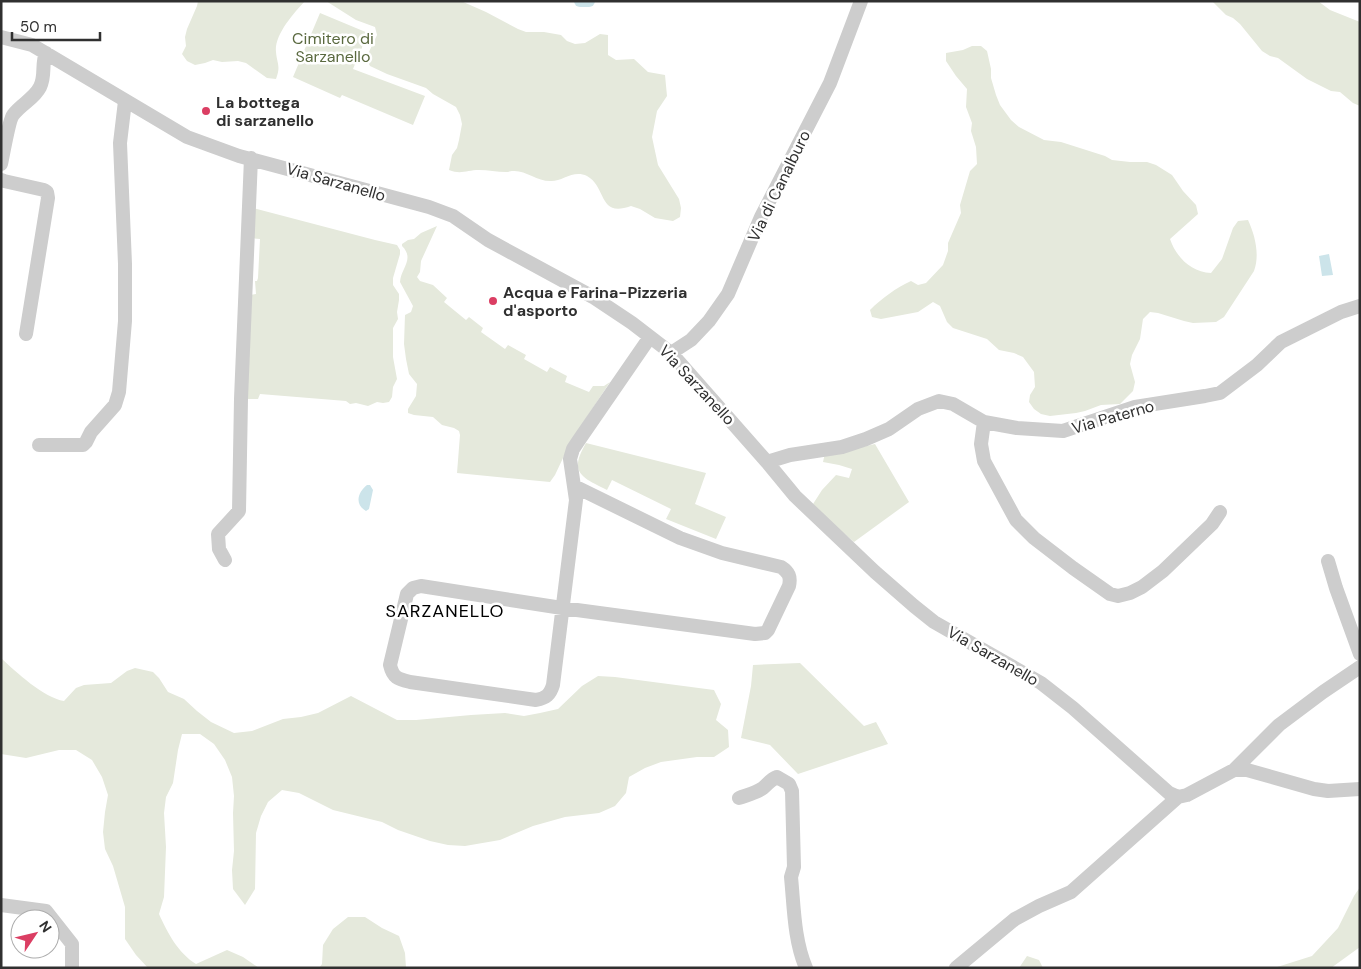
<svg xmlns="http://www.w3.org/2000/svg" width="1361" height="969" viewBox="0 0 1361 969" font-family="'DM Sans',sans-serif">
	<rect width="100%" height="100%" fill="#fff"/>
	<path fill="#e5e9dc" d="M198,1H305C294,13 274,35 276,52C277,64 281,66 276,79L267,78L246,63L238,61L222,62L213,60L205,63L195,65L187,61L182,54L186,46L185,37L187,29L197,6Z
		M326,1H461L486,12L518,29L526,32H544L561,35L567,41L575,44L585,43L600,34L608,35V55L616,60L634,59L648,72L665,75L667,96L657,111L652,137L658,165L679,199L681,208L680,217L673,221L655,218L640,209L631,206C598,218 607,187 587,176C573,169 562,182 550,181C537,181 525,170 513,171C511,171 508,172 506,172C497,172 488,170 479,170C467,170 461,175 449,170L452,155L457,148L459,140L462,124L460,115L456,107L433,94L426,88L387,74L370,66L366,58L377,35L375,27L356,20Z
		M1212,1H1318L1330,10L1360,22V106L1353,103L1340,92L1331,91L1307,79L1278,58L1270,56L1262,51L1240,24L1233,18L1226,15Z
		M320,13L368,33L353,69L425,96L413,125L342,95L340,98L293,77Z
		M972,46H981L987,51L991,69V78L996,95L1000,105L1011,120L1019,127L1044,140L1061,142L1105,156L1112,160L1130,162H1147L1156,165L1172,175L1183,191L1196,205L1198,214L1170,239C1176,257 1191,272 1211,273L1222,259L1233,228L1238,221L1248,220C1255,235 1260,255 1254,271L1224,317L1216,322L1193,323L1184,321L1158,313L1150,312L1143,319L1140,339L1132,355L1130,364L1135,382L1133,391L1120,404L1101,405L1085,411L1076,413L1050,416L1041,414L1034,409L1029,402L1030,395L1035,387L1034,372L1023,357L1014,353L999,350L987,339L953,328L947,322L940,306L933,302L918,312L881,319L872,317L870,310C882,298 896,288 911,281L918,285L926,283L943,265L948,251V243L961,213L960,205L970,171L977,164L976,147L971,131L972,123L966,107L967,89L956,76L946,61V53L963,50Z
		M253,208L375,240L397,245L400,250V254L393,278V285L399,294V300L397,312L398,319L393,328V357L397,379L393,387L392,397L389,402L383,403L377,402L368,406L356,403L350,404L346,401L260,394L258,399H248L246,397L250,295L256,294L255,281H257L258,278L260,239L250,238Z
		M437,226L421,261L420,272L417,277L420,281L433,285L447,298L444,302L466,320L469,317L483,328L481,332L505,349L508,345L526,355L524,359L547,372L550,367L567,376L565,382L589,392L593,386H604L610,382L571,441L555,475L550,482L457,473L460,435L459,431L454,428L442,425L433,417L414,415L408,413V409L416,396L417,384L409,374L406,359L404,344L405,315L411,312L413,306L400,282C401,268 415,259 402,246V244L408,240L414,239L421,233Z
		M586,443L706,473L695,504L726,517L716,539L666,519L671,509L612,480L607,490C580,477 569,472 586,443Z
		M875,444L909,502L854,542L827,519L813,504L822,490L836,475L849,478L852,469L839,465L823,462L825,453L845,451Z
		M1,658C16,672 44,698 64,701L76,688L84,685L111,683L127,671L135,668L153,672L159,678L168,692L184,699L197,711L211,722L234,733L252,731L283,719L301,717L318,713L351,696L397,720H416L471,715L505,713L524,716L540,713L558,709L582,686L598,676L615,677L714,690L721,704L716,720L728,730L729,747L714,757H697L661,762L645,768L629,777L626,793L615,806L599,813L565,817L533,826L500,840L465,846L448,845L430,841L398,830L382,822L333,810L299,793L282,790L268,802L261,816L256,833L255,889L245,905L233,889L232,870L234,851L233,813L234,796L232,777L225,760L214,744L200,734H182L178,750L173,783L166,797L164,813L166,847L164,897L159,914C167,932 178,953 196,964L227,950L243,957L259,968H148L136,955L125,939V907L113,866L105,849L103,832L105,812L108,795L102,777L92,760L76,750H59L26,758L1,754Z
		M800,663L864,726L876,722L888,744L798,774L770,745L741,738L751,686L753,665Z
		M1360,887V947L1331,968H1274L1312,956L1338,928L1354,896Z
		M348,917H365L382,928L399,936L405,953L406,968H319L322,964L323,945L333,929Z
		M1027,956L1039,960L1043,968H1019Z"/>
	<path fill="#cce4ea" d="M1329,254L1333,275L1322,276L1319,256Z
		M367,485H370L373,490L369,509L366,511C354,504 358,492 367,485Z"/>
	<g fill="none" stroke-linecap="round" stroke-linejoin="round">
		<path stroke="#cce4ea" stroke-width="12" d="M580,1H589"/>
		<path stroke="#cdcdcd" stroke-width="14" d="M1,37L32,45L187,137L239,156L429,207L453,216L488,240L593,297L632,323L671,353L767,462L795,496L875,572L914,606L934,622L1041,683L1073,708L1169,793L1178,797L1187,795L1234,770H1247L1314,789L1328,791L1360,789
			M1,164C3,155 9,120 13,115C21,104 34,99 40,87C46,75 41,65 46,53
			M1,180L4,181L44,190L47,192L48,198L26,334
			M671,353L691,340L709,321L728,294L761,217L830,83L861,1
			M984,422L981,444L984,461L1016,520L1034,538L1073,568L1110,594L1118,596L1130,593L1142,587L1163,571L1212,524L1220,512
			M39,445H83L86,442L91,432L115,405L119,392L125,321V264L120,143L125,101
			M767,462L790,455L842,447L866,439L889,429L918,409L939,401L953,404L984,422L1017,428L1063,431L1135,407L1205,396L1220,393L1257,365L1281,342L1341,312L1360,306
			M574,486L680,538L722,553L781,567C789,572 791,577 789,586L768,630L765,633L755,634L562,608L421,586L413,588L407,594L390,665C393,678 398,679 410,682L536,700C546,698 550,695 553,685L576,500L570,459L573,449L579,440L650,337
			M225,560L219,549L218,534L239,511L241,399L251,158
			M1328,561L1336,588L1360,654
			M1234,770L1279,725L1323,692L1360,667
			M739,798C747,795 756,793 763,788C768,784 771,779 777,777L789,784L792,791L794,867L791,877C794,907 794,940 806,968
			M1,905L46,911L72,944V968
			M956,968L1015,919L1039,906L1071,892L1178,797"/>
	</g>
	<g fill="#db3e63" stroke="#fff" stroke-width="2">
		<circle cx="206" cy="111" r="5"/>
		<circle cx="493" cy="301" r="5"/>
	</g>
	<g text-anchor="middle" dominant-baseline="central" stroke-width="5" stroke-linejoin="round" paint-order="stroke">
		<g font-size="16" fill="#5a693f" stroke="#fff">
			<text x="333" y="38">Cimitero di<tspan x="333" dy="18">Sarzanello</tspan></text>
		</g>
		<g font-size="16" font-weight="bold" fill="#303030" stroke="#fff" text-anchor="start">
			<text x="216" y="102">La bottega<tspan x="216" dy="18">di sarzanello</tspan></text>
			<text x="503" y="292">Acqua e Farina-Pizzeria<tspan x="503" dy="18">d'asporto</tspan></text>
		</g>
		<g font-size="16" fill="#303030" stroke="#fff">
			<text transform="translate(336 182) rotate(16)">Via Sarzanello</text>
			<text transform="translate(779 186) rotate(-64)">Via di Canalburo</text>
			<text transform="translate(697 385) rotate(47)">Via Sarzanello</text>
			<text transform="translate(1113 417) rotate(-16)">Via Paterno</text>
			<text transform="translate(993 656) rotate(30)">Via Sarzanello</text>
		</g>
		<g font-size="18" letter-spacing="1" fill="#000" stroke="#fff">
			<text x="445" y="611">SARZANELLO</text>
		</g>
	</g>
	<rect width="1361" height="969" fill="none" stroke="#303030" stroke-width="5"/>
	<g transform="translate(35 934) rotate(55)"><circle r="24" fill="#ffffff" stroke="#acacac"/>
	<path d="M0-4L9 19L0 12L-9 19Z" fill="#db3e63"/>
	<text y="-8" font-size="14" font-weight="bold" text-anchor="middle" fill="#303030">N</text>
	</g>
	<path d="M12 32v8h88v-8" fill="none" stroke="#303030" stroke-width="2.5"/>
	<text x="20" y="32" font-size="15" fill="#303030" stroke="#ffffff" stroke-width="4" paint-order="stroke">50 m</text>
</svg>
